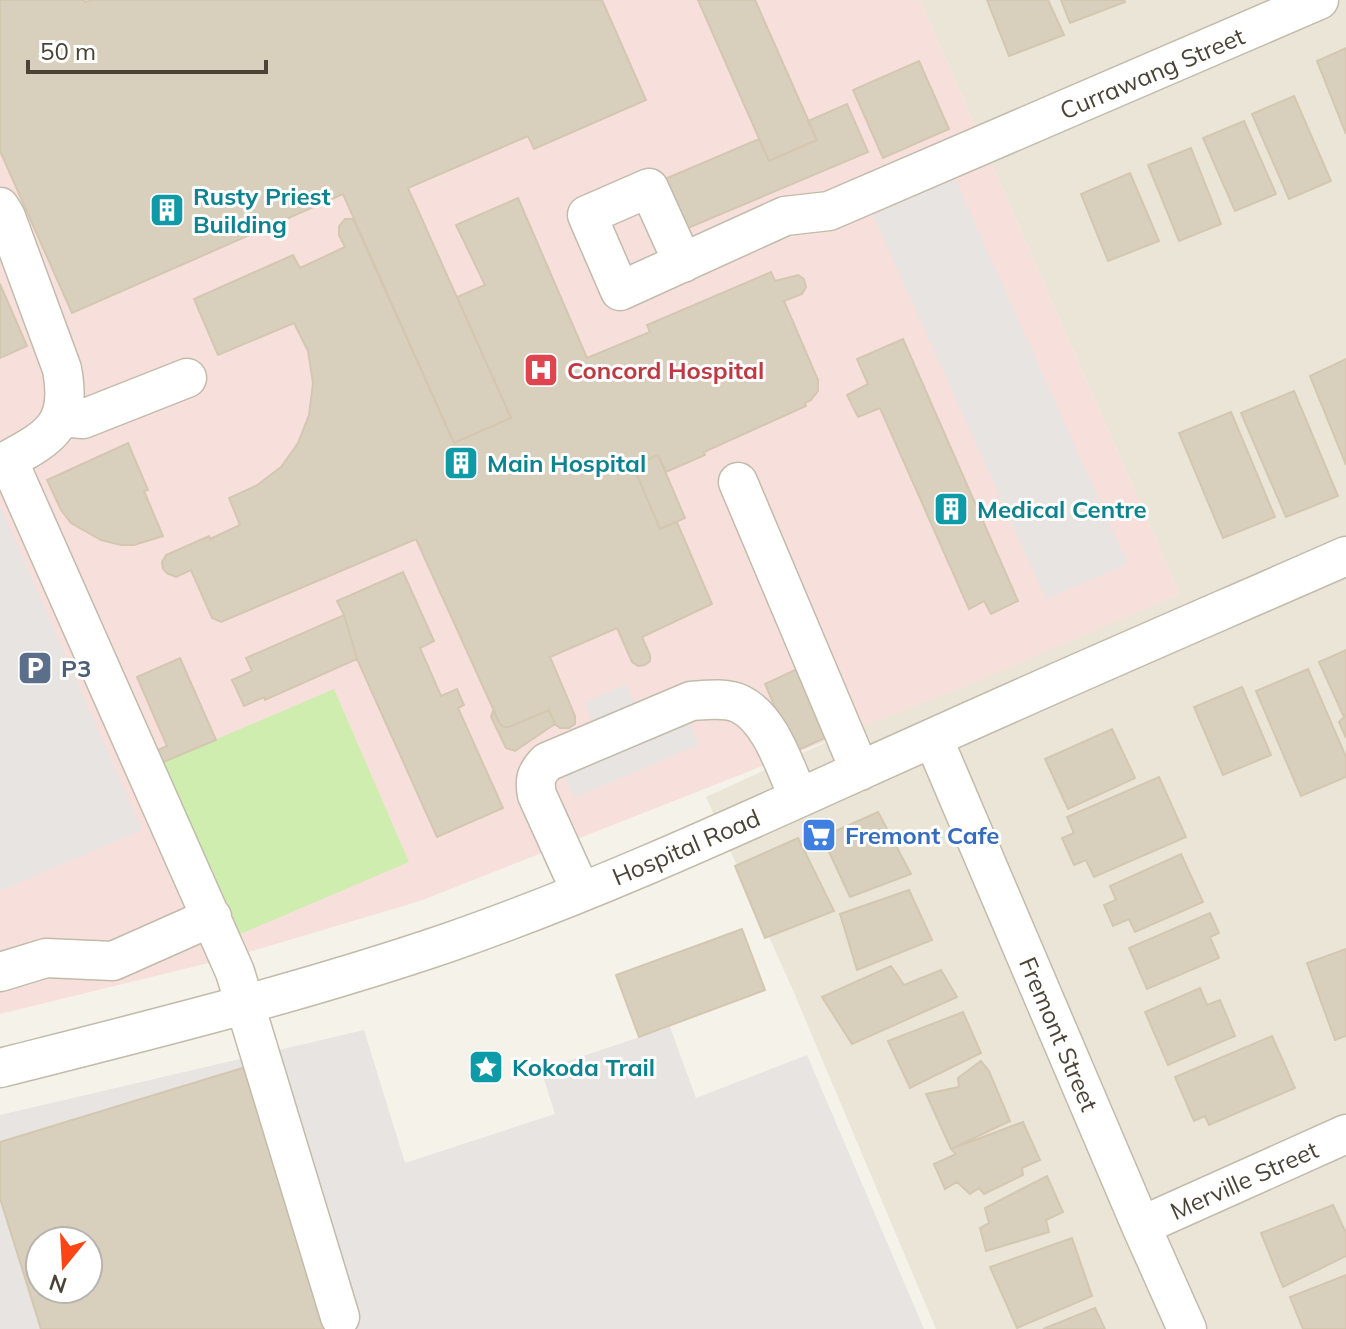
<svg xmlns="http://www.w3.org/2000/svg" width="1346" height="1329" viewBox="0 0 1346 1329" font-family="Mulish,sans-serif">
	<rect width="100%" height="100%" fill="#f5f2e9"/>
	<path fill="#eae5d6" d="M920,0H1346V1329H936L792,988L706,797L844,734L1180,594Z"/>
	<path fill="#f7e0dc" d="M0,0H920L1180,594L966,686L420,901L229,958L0,1014Z"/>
	<path fill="#ceedaf" d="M334,689L409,862L231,938L156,765Z"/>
	<path fill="#e7e4e1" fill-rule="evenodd" d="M955,179L1128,564L1046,599L873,215Z
		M0,506L142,830L0,891Z
		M626,684L636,707L594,725L584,703Z
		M688,719L699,745L574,798L563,772Z
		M670,1027L696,1098L807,1055L924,1329H0V1115L364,1030L405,1163L555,1114L541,1070ZM40,1241H88V1289H40Z"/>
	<path fill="#d8cfbd" stroke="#d4c7b0" stroke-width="2" fill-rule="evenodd" d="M0,0H84L85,2L91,0H602L646,100L534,149L528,136L408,188L511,418L454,443L343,194L72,313L0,151Z
		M698,0H755L817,140L769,161Z
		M987,0H1048L1064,35L1009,56Z
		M1061,0H1124L1125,2L1070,23Z
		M1346,48V134L1317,61Z
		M919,61L949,129L883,158L853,90Z
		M1294,96L1331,181L1289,199L1252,114Z
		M847,104L868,152L681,231L660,181L759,139L769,161L817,140L808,121Z
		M1244,121L1276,194L1235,211L1203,138Z
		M1191,148L1221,224L1179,241L1148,165Z
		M1130,173L1159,241L1108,261L1081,194Z
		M518,198L587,358L650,332L647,325L771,272L775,281L798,275L804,279L806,287L802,294L784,301L818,380V391L811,400L805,403L806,406L704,452L705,455L666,472L658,455L633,466L660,529L677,522L712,604L642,637L650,655V661L645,665L638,666L632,662L617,628L550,657L575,716V724L569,728H560L555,724L549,710L509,727H504L500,724L416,539L221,622L212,618L191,570L176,577L168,574L163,569L162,562L166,555L209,536L210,539L240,525L229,498L256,486L281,467L298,443L309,415L313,383L308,351L294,323L218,355L194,299L293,255L300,268L345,247L339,235V226L345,219H353L454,443L511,418L457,297L485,285L456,225Z
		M0,284L27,346L0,358Z
		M903,339L1018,601L991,614L984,601L969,609L880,408L858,417L847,395L868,384L857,359Z
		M1346,359V465L1310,376Z
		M1294,391L1338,496L1286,517L1241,413Z
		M1231,412L1275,517L1223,538L1179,433Z
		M128,443L148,490L144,491L163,536L134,545H121L101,540L71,523L61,510L47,480Z
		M658,455L685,518L660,529L633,466Z
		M403,572L434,641L420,648L441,696L457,689L464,705L458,708L503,808L437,837L357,659L344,615L337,601Z
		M344,615L357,659L265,700L264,697L244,706L232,680L252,671L246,658Z
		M1346,650V738L1339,722L1344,717L1319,662Z
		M180,658L216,740L156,765L151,753L167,746L137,677Z
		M797,669L827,737L794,752L765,684Z
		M1308,669L1346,757V777L1301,796L1256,691Z
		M1242,687L1271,755L1223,775L1194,707Z
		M549,710L555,724L515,751L506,748L491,717L493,711L500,724L504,727H509Z
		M1112,729L1135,778L1068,809L1045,759Z
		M1159,777L1186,837L1094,877L1086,860L1074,865L1062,838L1074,833L1067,817Z
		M878,812L911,874L850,897L822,837Z
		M798,838L834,911L765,938L735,866Z
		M1181,854L1203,902L1135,932L1129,919L1113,926L1104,905L1116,900L1110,886Z
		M909,890L932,940L857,970L840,914Z
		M1210,913L1219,933L1210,937L1219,958L1147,989L1129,948Z
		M742,929L765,990L639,1037L616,975Z
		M1346,949V1036L1335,1040L1307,963Z
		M891,966L904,985L941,970L957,997L852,1044L822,997Z
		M1200,988L1207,1005L1220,1000L1235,1036L1168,1065L1145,1012Z
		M963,1012L981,1053L910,1088L888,1041Z
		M1272,1036L1295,1088L1209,1125L1205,1116L1194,1121L1175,1077Z
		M981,1061L989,1071L1010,1121L951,1149L926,1094L959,1087L958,1078Z
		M249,1066L331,1329H41L0,1198V1142ZM40,1241H88V1289H40Z
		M1023,1122L1040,1160L1022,1168L1023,1175L984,1194L979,1188L970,1194L957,1182L945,1189L934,1164L956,1154L951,1149Z
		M1047,1176L1063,1212L1046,1220L1049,1232L986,1251L980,1228L989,1223L985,1208Z
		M1333,1205L1346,1233V1256L1283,1287L1261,1233Z
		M1072,1238L1092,1296L1017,1328L990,1267Z
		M1346,1275V1329H1303L1290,1297Z
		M1095,1308L1105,1329H1043Z"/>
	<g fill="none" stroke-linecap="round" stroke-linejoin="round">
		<g stroke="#c2bbaa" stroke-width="41">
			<path id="minor" d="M0,207L6,217L62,369C72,423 53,436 8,460L235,972L340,1317
				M683,263L649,188L587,215L620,291L785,216L829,211L1319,0
				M62,417L83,419L187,378
				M738,482L860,771
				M933,738L1141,1226L1187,1329
				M581,892L537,795C534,780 536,773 547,762L691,701C706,700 726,697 740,704C771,719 785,768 799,798
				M0,972L46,958L113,961L212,917
				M0,1068C150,1030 300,993 447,943C611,886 769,811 928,740C1067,677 1207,617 1346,556
				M1141,1226L1346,1134"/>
		</g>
		<use href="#minor" stroke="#fff" stroke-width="38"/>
	</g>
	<defs>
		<g id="building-square" transform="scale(1.8)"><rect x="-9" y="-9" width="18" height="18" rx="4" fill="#0f9aa8" stroke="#fff"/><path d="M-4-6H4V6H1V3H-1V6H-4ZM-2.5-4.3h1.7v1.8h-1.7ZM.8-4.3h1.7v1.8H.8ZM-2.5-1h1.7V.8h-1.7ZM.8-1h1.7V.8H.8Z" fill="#fff"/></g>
		<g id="hospital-square" transform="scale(1.8)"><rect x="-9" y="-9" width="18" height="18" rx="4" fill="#e0444e" stroke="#fff"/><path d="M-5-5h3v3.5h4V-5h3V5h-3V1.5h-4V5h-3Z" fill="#fff"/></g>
		<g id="parking-square" transform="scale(1.8)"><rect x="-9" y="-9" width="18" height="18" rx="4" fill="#5c6f8a" stroke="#fff"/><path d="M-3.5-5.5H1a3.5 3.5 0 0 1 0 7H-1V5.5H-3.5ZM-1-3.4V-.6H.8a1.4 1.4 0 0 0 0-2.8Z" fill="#fff"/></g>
		<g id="supermarket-square" transform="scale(1.8)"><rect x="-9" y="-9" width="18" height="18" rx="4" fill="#3f7fe0" stroke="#fff"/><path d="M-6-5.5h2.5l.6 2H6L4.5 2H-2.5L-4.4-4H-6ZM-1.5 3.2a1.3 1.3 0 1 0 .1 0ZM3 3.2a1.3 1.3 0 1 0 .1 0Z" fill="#fff"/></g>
		<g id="sight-square" transform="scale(1.8)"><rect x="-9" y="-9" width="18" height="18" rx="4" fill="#0f9aa8" stroke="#fff"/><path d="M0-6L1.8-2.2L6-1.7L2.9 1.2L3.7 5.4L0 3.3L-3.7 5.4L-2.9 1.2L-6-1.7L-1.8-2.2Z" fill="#fff"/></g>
	</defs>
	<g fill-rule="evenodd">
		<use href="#building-square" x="167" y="210"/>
		<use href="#hospital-square" x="541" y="370"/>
		<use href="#building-square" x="461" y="463"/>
		<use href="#building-square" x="951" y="509"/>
		<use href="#parking-square" x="35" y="668"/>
		<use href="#supermarket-square" x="819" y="835"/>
		<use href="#sight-square" x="486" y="1067"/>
	</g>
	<g text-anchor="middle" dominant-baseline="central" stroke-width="6" stroke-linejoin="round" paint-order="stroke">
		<g font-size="24" fill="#4a4336" stroke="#fff">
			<text transform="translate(1152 73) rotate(-23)">Currawang Street</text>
			<text transform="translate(686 847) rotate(-23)">Hospital Road</text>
			<text transform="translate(1059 1034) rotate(67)">Fremont Street</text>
			<text transform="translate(1244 1180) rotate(-24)">Merville Street</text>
		</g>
		<g font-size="24" font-weight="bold" fill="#0d838f" stroke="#fff" text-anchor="start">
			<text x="193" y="196">Rusty Priest<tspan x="193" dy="28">Building</tspan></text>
			<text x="487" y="463">Main Hospital</text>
			<text x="977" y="509">Medical Centre</text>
			<text x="512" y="1067">Kokoda Trail</text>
		</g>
		<g font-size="24" font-weight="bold" fill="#be3a42" stroke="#fff" text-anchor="start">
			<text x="567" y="370">Concord Hospital</text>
		</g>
		<g font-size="24" font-weight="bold" fill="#4e5e75" stroke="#fff" text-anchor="start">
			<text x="61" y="668">P3</text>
		</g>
		<g font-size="24" font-weight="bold" fill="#366cbe" stroke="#fff" text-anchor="start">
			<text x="845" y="835">Fremont Cafe</text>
		</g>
	</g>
	<g transform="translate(64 1265) rotate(198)"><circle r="38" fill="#ffffff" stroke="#b7b4af" stroke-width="2"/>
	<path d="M0-6L14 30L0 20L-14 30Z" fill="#ff4416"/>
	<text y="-12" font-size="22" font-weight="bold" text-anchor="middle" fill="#4a4336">N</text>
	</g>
	<path d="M28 60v12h238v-12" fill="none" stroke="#4a4336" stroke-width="4"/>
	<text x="40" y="60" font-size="24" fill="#4a4336" stroke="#ffffff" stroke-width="6" paint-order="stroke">50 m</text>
</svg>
